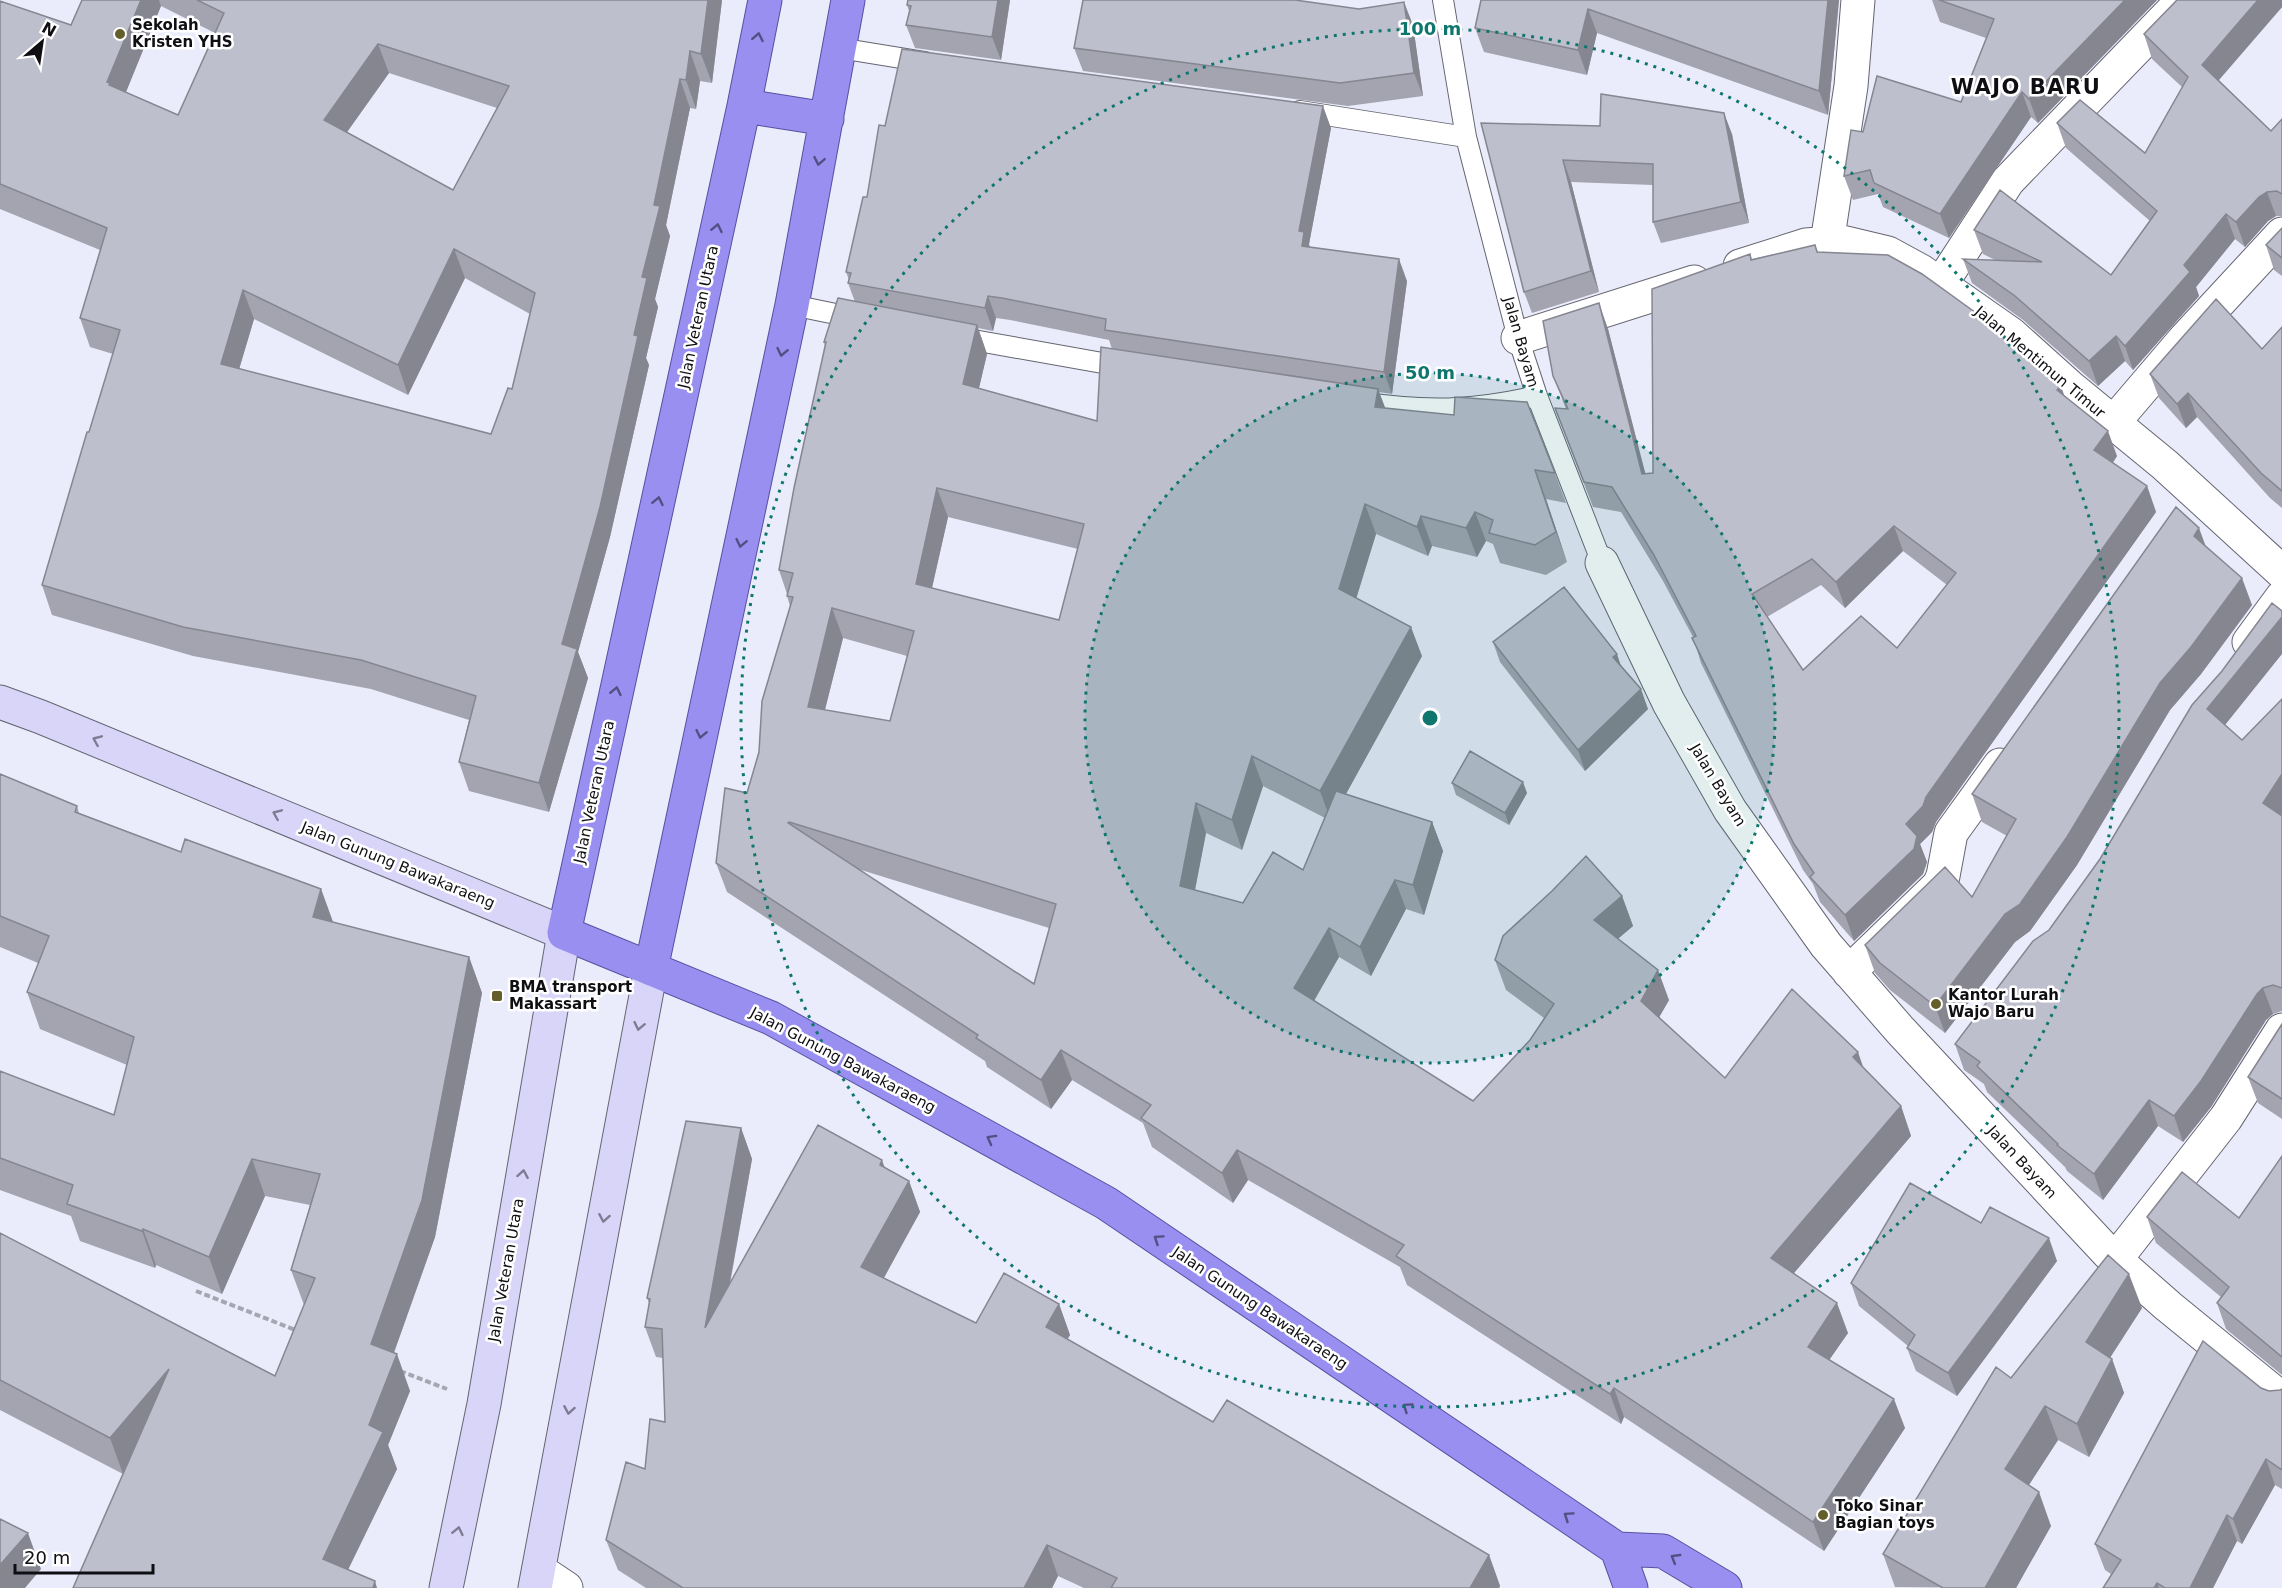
<svg xmlns="http://www.w3.org/2000/svg" width="2282" height="1588" viewBox="0 0 2282 1588" font-family="'DejaVu Sans',sans-serif">
	<rect width="100%" height="100%" fill="#ebecfb"/>
	<g fill="none" stroke-linecap="round" stroke-linejoin="round">
		<g stroke="#646571" stroke-width="22">
			<path id="service" d="M1443,0L1466,137L1518,338L1537,396L1602,563
				M839,48L925,62
				M1300,111L1466,137
				M792,305L860,319
				M956,337L1125,367
				M1359,402C1426,412 1472,411 1537,396"/>
		</g>
		<g stroke="#646571" stroke-width="35">
			<path id="minor" d="M1827,243L1851,86L1858,0
				M1740,266L1806,245L1842,242L1888,253L1921,271L2011,334L2070,387L2165,465L2282,572
				M1941,284L2008,181L2183,0
				M1518,338L1694,282
				M2113,423L2183,341L2282,234
				M1602,563L1669,703L1730,810L1826,945L1900,1030L2109,1254L2168,1306L2282,1399
				M2249,642L2282,597
				M1849,972L1939,885L1943,876L1951,833L2000,765
				M2115,1260L2226,1118L2282,1030
				M539,1570L566,1588"/>
		</g>
		<g stroke="#646571" stroke-width="35">
			<path id="secondary" d="M0,702L41,717L564,933L484,1404L446,1588
				M535,1588L651,969"/>
		</g>
		<g stroke="#5750a0" stroke-width="35">
			<path id="trunk" d="M765,0L744,106L564,933L771,1018L1106,1203L1617,1549L1663,1551L1725,1588
				M744,106L827,119
				M651,969L792,305L848,0
				M1617,1549L1631,1588"/>
		</g>
		<path stroke="#a5a6b1" stroke-width="4" stroke-dasharray="6 3" stroke-linecap="butt" d="M196,1291L298,1331
			M400,1371L447,1389"/>
		<use href="#service" stroke="#fff" stroke-width="20"/>
		<use href="#minor" stroke="#fff" stroke-width="33"/>
		<use href="#secondary" stroke="#d8d5f9" stroke-width="33"/>
		<use href="#trunk" stroke="#988ff0" stroke-width="33"/>
	</g>
	<path fill="#a3a4b0" fill-rule="evenodd" d="M82,0H722L712,83L700,81L696,109L690,108L666,225L670,236L655,299L658,307L646,358L649,365L610,537L578,652L588,678L549,812L469,791L459,762L469,720L371,689L193,656L52,615L42,585L113,354L90,347L80,318L100,250L0,209V1L71,25ZM161,6L215,33L178,115L126,92ZM389,73L497,108L453,190L347,132ZM465,278L530,314L512,389L491,434L239,369L254,319L408,395Z
		M908,0H1010L1001,60L915,48L906,25L909,11L907,5Z
		M1481,0H1839L1828,115L1597,33L1587,75L1484,52L1475,28Z
		M1932,0H2157L2038,123L2031,117L1949,238L1883,207L1878,194L1853,200L1844,176L1863,132L1961,102L1986,38L1940,22Z
		M2282,0V7L2219,80L2271,131L2282,119V216H2276L2268,221L2245,247L2235,239L2196,287L2199,296L2133,370L2125,361L2098,386L2023,320L1972,283L1963,259L1995,260L1983,254L1974,230L2111,275L2150,221L2066,148L2057,123L2145,153L2182,87L2152,59L2144,34Z
		M1413,25L1423,96L1348,106L1083,71L1074,48Z
		M1481,123L1732,134L1749,223L1661,243L1653,222V185L1571,182L1599,292L1532,313L1524,292Z
		M885,126L1331,128L1309,244V247L1407,281L1392,394L1379,392L1385,408L1555,473L1566,503L1546,499L1567,562L1546,575L1500,563L1493,544L1486,541L1477,557L1432,546L1428,556L1376,534L1356,598L1422,656L1346,794L1432,822L1443,851L1424,915L1406,909L1371,976L1339,957L1314,1001L1473,1101L1530,1040L1544,1018L1506,990L1495,960L1622,896L1633,926L1617,939L1669,1000L1659,1017L1725,1078L1864,1068L1901,1106L1911,1136L1794,1273L1848,1333L1829,1360L1905,1428L1824,1551L1624,1417L1621,1424L1407,1285L1400,1267L1248,1180L1233,1203L1152,1147L1143,1123L1072,1080L1051,1109L987,1067L985,1061L727,892L716,863L747,793L759,752L790,606L787,596V594L779,570L825,346L824,342L855,302L848,283L849,280L846,272L867,197ZM996,318L1010,320L1109,340L1112,349L1097,421L979,388L987,354L978,328L993,331ZM948,517L1078,549L1059,620L932,588ZM843,638L907,656L890,721L825,710ZM1263,786L1325,818L1303,870L1243,903L1195,890L1206,833L1242,850ZM858,869L1049,928L1034,984Z
		M2282,228V276L2274,270L2266,245Z
		M1815,245L1818,252L2065,396L2117,456L2113,463L2147,486L2156,512L1936,822L1932,832L1920,844L1927,862L1923,874L1854,941L1820,902L1813,884L1803,870L1701,663L1693,637L1663,581L1621,512L1593,507L1555,408L1566,409L1553,376L1608,329L1645,474L1653,473L1750,254L1752,259ZM1903,551L1947,585L1897,648L1803,670L1767,617L1821,585L1845,608Z
		M2282,327V508L2270,498L2197,417L2186,428L2159,398L2150,374L2262,349Z
		M2206,546L2252,605L2201,674L2170,710L2077,865L2030,931L2015,942L1945,1033L1890,990L1875,973L1865,945L1972,897L2007,836L1982,822L1972,794Z
		M1493,642L1621,665L1648,709L1585,771L1500,662Z
		M2225,725L2282,814V1011L2273,1014L2266,1020L2211,1107L2183,1142L2158,1126L2103,1200L2067,1171L2065,1167L1987,1092L1984,1084L1964,1070L1955,1044L2049,930Z
		M0,774L77,806L79,813L181,852L321,889L333,922L469,957L482,993L435,1237L394,1353L410,1391L388,1445L397,1469L348,1570L123,1474L0,1410V1233L275,1376L304,1305L291,1270L310,1205L265,1196L222,1294L156,1265L155,1268L80,1241L71,1216L0,1190V1071L114,1115L127,1065L40,1029L27,992L38,963L0,947Z
		M1452,783L1527,793L1509,825L1456,795Z
		M2282,1024V1119L2258,1103L2248,1077Z
		M741,1128L752,1159L730,1284L885,1168L909,1181L920,1212L883,1278L976,1323L1059,1304L1070,1335L1067,1339L1213,1422L1489,1555L1500,1586L1499,1588H1084L1058,1576L1052,1588H646L618,1570L606,1540L645,1469L665,1422L663,1358L656,1357L645,1327L649,1303L647,1298Z
		M2282,1156V1375L2226,1329L2217,1303L2221,1297L2156,1243L2147,1217L2239,1218Z
		M1981,1223L2057,1261L1957,1396L1916,1371L1907,1348L1908,1346L1859,1306L1851,1283Z
		M2142,1308L2110,1358L2112,1359L2124,1393L2089,1457L2058,1440L2029,1485L2051,1526L2016,1588L1895,1587L1883,1554L2011,1378Z
		M2261,1388L2269,1391L2280,1390L2282,1389V1489L2275,1485L2242,1544L2237,1541L2213,1588H2103L2111,1574L2105,1570L2095,1544Z"/>
	<path fill="#858690" d="M141,0H159L161,6L119,109L107,82Z
		M708,0H722L712,83L701,54Z
		M998,0H1010L1001,60L992,37Z
		M1828,0H1839L1828,115L1819,91Z
		M2125,0H2157L2038,123L2029,99Z
		M2258,0H2282V7L2211,89L2202,65Z
		M1404,2L1413,25L1423,96L1414,73Z
		M1588,9L1597,33L1587,75L1578,50Z
		M378,44L389,73L335,149L324,120Z
		M690,51L700,81L696,109L686,80Z
		M680,79L690,108L666,225L670,236L655,299L658,307L646,358L649,365L610,537L578,652L588,678L549,812L539,783L562,644L634,335L654,205Z
		M2022,92L2031,117L1949,238L1940,214Z
		M1323,106L1331,128L1309,244L1312,254L1302,246L1299,231Z
		M1724,113L1732,134L1749,223L1741,202Z
		M1563,160L1571,182L1599,292L1591,271Z
		M2267,192L2276,216L2268,221L2245,247L2236,222L2259,197Z
		M2226,214L2235,239L2196,287L2199,296L2133,370L2125,346L2184,265Z
		M454,249L465,278L408,395L398,365Z
		M1399,259L1407,281L1392,394L1384,372Z
		M243,290L254,319L232,393L221,364Z
		M988,296L996,318L993,331L985,308Z
		M1599,303L1608,329L1652,499L1642,474Z
		M977,325L987,354L973,413L963,384Z
		M2116,336L2125,361L2098,386L2089,361Z
		M2061,386L2070,412L2057,390Z
		M1378,389L1389,418L1375,407Z
		M2188,393L2197,417L2186,428L2177,404Z
		M2108,431L2117,456L2103,476L2094,450Z
		M1535,470L1546,499L1567,562L1556,532Z
		M2147,486L2156,512L1936,822L1932,832L1920,844L1927,862L1923,874L1854,941L1845,915L1906,824Z
		M937,488L948,517L926,614L916,584Z
		M1365,504L1376,534L1350,619L1339,589Z
		M1475,512L1486,541L1477,557L1466,528Z
		M1421,516L1432,546L1428,556L1417,527Z
		M1894,526L1903,551L1845,608L1836,582Z
		M2199,528L2209,555L2194,536Z
		M2242,578L2252,605L2201,674L2170,710L2077,865L2030,931L2015,942L1945,1033L1935,1006L2160,683Z
		M832,608L843,638L818,737L808,707Z
		M2282,617V654L2217,735L2207,709Z
		M1411,627L1422,656L1331,821L1320,791Z
		M1617,654L1624,675L1613,657Z
		M1641,689L1648,709L1585,771L1578,750Z
		M1252,756L1263,786L1242,850L1232,820Z
		M2282,774V814L2272,829L2263,803Z
		M1523,782L1527,793L1509,825L1505,813Z
		M1196,803L1206,833L1190,915L1180,886Z
		M1432,822L1443,851L1424,915L1413,885Z
		M1395,880L1406,909L1371,976L1360,947Z
		M321,889L334,925L313,917Z
		M1622,896L1633,926L1605,950L1594,920Z
		M1329,928L1339,957L1304,1018L1294,988Z
		M469,957L482,993L435,1237L384,1380L371,1344Z
		M1658,970L1669,1000L1652,1030L1641,1001Z
		M2263,988L2273,1014L2266,1020L2211,1107L2183,1142L2174,1116L2257,994Z
		M1061,1050L1072,1080L1051,1109L1041,1080Z
		M1858,1052L1868,1081L1853,1057Z
		M2149,1100L2158,1126L2103,1200L2094,1174Z
		M1901,1106L1911,1136L1782,1287L1771,1258Z
		M741,1128L752,1159L716,1359L705,1328Z
		M1237,1150L1248,1180L1233,1203L1222,1173Z
		M252,1159L265,1196L222,1294L209,1257Z
		M882,1160L893,1191L880,1165Z
		M909,1181L920,1212L873,1298L861,1267Z
		M143,1229L156,1265L155,1268L142,1231Z
		M2049,1238L2057,1261L1957,1396L1948,1373Z
		M2129,1274L2142,1308L2098,1376L2086,1342Z
		M1837,1303L1848,1333L1818,1376L1808,1347Z
		M1059,1304L1070,1335L1057,1357L1046,1327Z
		M397,1354L410,1391L388,1445L397,1469L339,1588L323,1559L369,1425Z
		M2112,1359L2124,1393L2089,1457L2077,1424Z
		M169,1369L123,1474L110,1438Z
		M1614,1388L1624,1417L1621,1424L1610,1394Z
		M1894,1399L1905,1428L1824,1551L1813,1522Z
		M2045,1406L2058,1440L2017,1503L2005,1469Z
		M2266,1459L2275,1485L2242,1544L2233,1519Z
		M2039,1492L2051,1526L2016,1588H1985Z
		M2227,1515L2237,1541L2213,1588H2190Z
		M28,1533L41,1569L25,1588H0V1565Z
		M1047,1545L1058,1576L1052,1588H1024Z
		M1489,1555L1500,1586L1499,1588H1470Z
		M375,1581L377,1588H373Z
		M2157,1583L2159,1588H2154Z"/>
	<path fill="#bebfcd" stroke="#858690" stroke-width="1.5" fill-rule="evenodd" d="M82,0H141L107,82L110,83L109,85L178,115L224,13L197,0H708L701,54L690,51L686,80L680,79L654,205L660,206L642,277L647,278L634,335L638,336L600,507L562,644L577,649L539,783L459,762L476,696L361,660L183,627L42,585L87,432H89L120,330L80,318L107,228L0,184V1L71,25ZM378,44L509,86L453,190L324,120ZM454,249L535,293L512,389L508,388L491,434L221,364L243,290L398,365Z
		M908,0H998L992,37L906,25L911,6L907,5Z
		M1083,0H1295L1359,9L1404,2L1414,73L1340,83L1074,48Z
		M1481,0H1828L1819,91L1588,9L1578,50L1475,28Z
		M1939,0H2125L2029,99L2022,92L1940,214L1874,183L1870,170L1844,176L1851,130L1863,132L1877,76L1961,102L1994,19Z
		M2177,0H2258L2202,65L2271,131L2282,119V194L2277,191L2267,192L2259,197L2236,222L2226,214L2184,265L2190,272L2125,346L2116,336L2089,361L2015,296L1963,259L2042,262L1974,230L2000,190L2111,275L2157,211L2057,123L2080,100L2145,153L2188,77L2144,34Z
		M902,49L1323,106L1299,231L1304,232L1302,246L1399,259L1384,372L1105,330L1106,319L1002,298L988,296L985,308L848,283L851,273L846,272L863,197H867L879,125L885,126Z
		M1601,94L1724,113L1741,202L1653,222V164L1563,160L1591,271L1524,292L1481,123L1600,126Z
		M2282,228V258L2266,245Z
		M1815,245L1817,252L1888,255L1922,274L1990,323L2061,386L2057,390L2108,431L2094,450L2147,486L1926,797L1923,806L1906,824L1917,836L1914,849L1845,915L1810,877L1814,873L1794,844L1692,638L1696,636L1654,555L1612,487L1584,482L1555,408L1568,409L1553,376L1543,321L1599,303L1642,474L1653,473L1652,289L1750,254L1751,260ZM1894,526L1956,573L1897,648L1861,616L1803,670L1752,594L1812,559L1836,582Z
		M838,298L977,325L963,384L1097,421L1101,347L1378,389L1375,407L1454,415L1455,397L1527,402L1555,473L1535,470L1556,532L1535,545L1489,533L1493,520L1475,512L1466,528L1421,516L1417,527L1365,504L1339,589L1411,627L1320,791L1252,756L1232,820L1196,803L1180,886L1243,903L1273,852L1303,870L1336,791L1432,822L1413,885L1395,880L1360,947L1329,928L1294,988L1473,1101L1530,1040L1554,1004L1495,960L1503,936L1552,891L1586,856L1622,896L1594,920L1658,970L1641,1001L1725,1078L1792,989L1858,1052L1853,1057L1901,1106L1771,1258L1837,1303L1808,1347L1894,1399L1813,1522L1614,1388L1610,1394L1396,1256L1404,1245L1237,1150L1222,1173L1141,1118L1151,1105L1061,1050L1041,1080L976,1038L978,1035L716,863L725,788L747,793L759,752L762,701L793,597L787,596L793,573L779,570L794,488L826,342H824ZM937,488L1084,524L1059,620L916,584ZM832,608L914,631L890,721L808,707ZM789,822L1056,904L1034,984L788,823Z
		M2216,299L2262,349L2282,327V491L2261,473L2188,393L2177,404L2150,374Z
		M2176,507L2199,528L2194,536L2242,578L2191,647L2160,683L2067,837L2020,904L2005,914L1935,1006L1880,963L1865,945L1945,867L1972,897L2016,819L1972,794Z
		M1564,587L1617,654L1613,657L1641,689L1578,750L1493,642Z
		M2272,603L2282,611V617L2207,709L2242,740L2282,699V774L2263,803L2282,816V988L2273,985L2263,988L2257,994L2201,1081L2174,1116L2149,1100L2094,1174L2057,1145L2058,1144L1977,1066L1980,1062L1955,1044L2033,941L2049,930L2100,859L2192,705L2222,671Z
		M1470,751L1523,782L1505,813L1452,783Z
		M0,774L77,806L75,812L181,852L185,839L321,889L313,917L469,957L422,1200L371,1344L397,1354L369,1425L383,1432L323,1559L375,1581L373,1588H73L169,1369L110,1438L0,1380V1233L275,1376L315,1278L291,1270L320,1174L252,1159L209,1257L143,1229L142,1231L67,1204L73,1185L0,1158V1071L114,1115L134,1037L27,992L49,936L0,916Z
		M2282,1024V1099L2248,1077Z
		M686,1121L741,1128L705,1328L818,1125L882,1160L880,1165L909,1181L861,1267L976,1323L1004,1273L1059,1304L1046,1327L1213,1422L1227,1400L1489,1555L1470,1588H1111L1117,1578L1047,1545L1024,1588H683L606,1540L626,1462L645,1469L650,1419L665,1422L662,1329L645,1327L650,1299L647,1298Z
		M2282,1156V1357L2217,1303L2229,1287L2147,1217L2182,1172L2239,1218Z
		M1910,1183L1981,1223L1990,1207L2049,1238L1948,1373L1907,1348L1915,1335L1851,1283Z
		M2108,1255L2129,1274L2086,1342L2112,1359L2077,1424L2045,1406L2005,1469L2039,1492L1985,1588H1943L1883,1554L1996,1367L2011,1378Z
		M2203,1341L2261,1388L2269,1391L2280,1390L2282,1389V1470L2266,1459L2233,1519L2227,1515L2190,1588H2165L2157,1583L2154,1588H2103L2121,1560L2095,1544Z
		M0,1519L28,1533L0,1565Z"/>
	<defs><path id="oneway-chevron" d="M-2-3.5L2.5 0L-2 3.5" fill="none" stroke-width="1.6" stroke-linecap="round" stroke-linejoin="round" transform="scale(1.5)"/></defs>
	<g stroke="#544f82">
		<use href="#oneway-chevron" transform="translate(758 37) rotate(-79)"/>
		<use href="#oneway-chevron" transform="translate(819 161) rotate(101)"/>
		<use href="#oneway-chevron" transform="translate(717 228) rotate(-78)"/>
		<use href="#oneway-chevron" transform="translate(782 352) rotate(102)"/>
		<use href="#oneway-chevron" transform="translate(658 501) rotate(-78)"/>
		<use href="#oneway-chevron" transform="translate(741 543) rotate(102)"/>
		<use href="#oneway-chevron" transform="translate(616 691) rotate(-78)"/>
		<use href="#oneway-chevron" transform="translate(701 734) rotate(102)"/>
		<use href="#oneway-chevron" transform="translate(991 1139) rotate(-151)"/>
		<use href="#oneway-chevron" transform="translate(1158 1239) rotate(-146)"/>
		<use href="#oneway-chevron" transform="translate(1407 1407) rotate(-146)"/>
		<use href="#oneway-chevron" transform="translate(1568 1516) rotate(-146)"/>
		<use href="#oneway-chevron" transform="translate(1675 1558) rotate(-149)"/>
	</g>
	<g stroke="#7e7c92">
		<use href="#oneway-chevron" transform="translate(97 740) rotate(-157)"/>
		<use href="#oneway-chevron" transform="translate(277 814) rotate(-157)"/>
		<use href="#oneway-chevron" transform="translate(639 1026) rotate(102)"/>
		<use href="#oneway-chevron" transform="translate(523 1174) rotate(-80)"/>
		<use href="#oneway-chevron" transform="translate(604 1218) rotate(100)"/>
		<use href="#oneway-chevron" transform="translate(569 1410) rotate(100)"/>
		<use href="#oneway-chevron" transform="translate(458 1531) rotate(-78)"/>
	</g>
	<circle cx="1430" cy="718" r="345" fill="#0f766e" fill-opacity=".12"/>
	<g fill="none" stroke="#0f766e" stroke-width="3" stroke-dasharray="3 6">
		<circle cx="1430" cy="718" r="345"/>
		<circle cx="1430" cy="718" r="689"/>
	</g>
	<g fill="#635e2a" stroke="#fff" stroke-width="2">
		<circle cx="120" cy="34" r="6"/>
		<rect x="491" y="990" width="12" height="12" rx="3"/>
		<circle cx="1936" cy="1004" r="6"/>
		<circle cx="1823" cy="1515" r="6"/>
	</g>
	<g text-anchor="middle" dominant-baseline="central" stroke-width="5" stroke-linejoin="round" paint-order="stroke">
		<g font-size="15" font-weight="bold" fill="#0f0f13" stroke="#fff" text-anchor="start">
			<text x="132" y="25">Sekolah<tspan x="132" dy="17">Kristen YHS</tspan></text>
			<text x="509" y="987">BMA transport<tspan x="509" dy="17">Makassart</tspan></text>
			<text x="1948" y="995">Kantor Lurah<tspan x="1948" dy="17">Wajo Baru</tspan></text>
			<text x="1835" y="1506">Toko Sinar<tspan x="1835" dy="17">Bagian toys</tspan></text>
		</g>
		<g font-size="15" fill="#0f0f13" stroke="#fff">
			<text transform="translate(698 317) rotate(-78)">Jalan Veteran Utara</text>
			<text transform="translate(1521 342) rotate(74)">Jalan Bayam</text>
			<text transform="translate(2040 362) rotate(40)">Jalan Mentimun Timur</text>
			<text transform="translate(1718 785) rotate(59)">Jalan Bayam</text>
			<text transform="translate(594 792) rotate(-78)">Jalan Veteran Utara</text>
			<text transform="translate(398 865) rotate(22)">Jalan Gunung Bawakaraeng</text>
			<text transform="translate(843 1060) rotate(28)">Jalan Gunung Bawakaraeng</text>
			<text transform="translate(2022 1162) rotate(47)">Jalan Bayam</text>
			<text transform="translate(506 1270) rotate(-80)">Jalan Veteran Utara</text>
			<text transform="translate(1260 1308) rotate(34)">Jalan Gunung Bawakaraeng</text>
		</g>
		<g font-size="21" font-weight="bold" letter-spacing="1.5" fill="#0f0f13" stroke="#fff">
			<text x="2026" y="87">WAJO BARU</text>
		</g>
	</g>
	<circle cx="1430" cy="718" r="9" fill="#0f766e" stroke="#fff" stroke-width="3"/>
	<g font-size="18" text-anchor="middle" font-weight="bold" fill="#0f766e" stroke="#fff" stroke-width="5" stroke-linejoin="round" paint-order="stroke">
		<text x="1430" y="35">100 m</text>
		<text x="1430" y="379">50 m</text>
	</g>
	<g transform="translate(42 42) rotate(29)" stroke="#ffffff" stroke-width="4.5" paint-order="stroke">
	<path d="M0-4.5L10 22L0 15L-10 22Z" fill="#0f0f13"/>
	<text y="-9" font-size="16" font-weight="bold" text-anchor="middle" fill="#0f0f13">N</text>
	</g>
	<path d="M15 1564v9h138v-9" fill="none" stroke="#0f0f13" stroke-width="3"/>
	<text x="24" y="1564" font-size="18" fill="#0f0f13" stroke="#ffffff" stroke-width="4.5" paint-order="stroke">20 m</text>
</svg>
